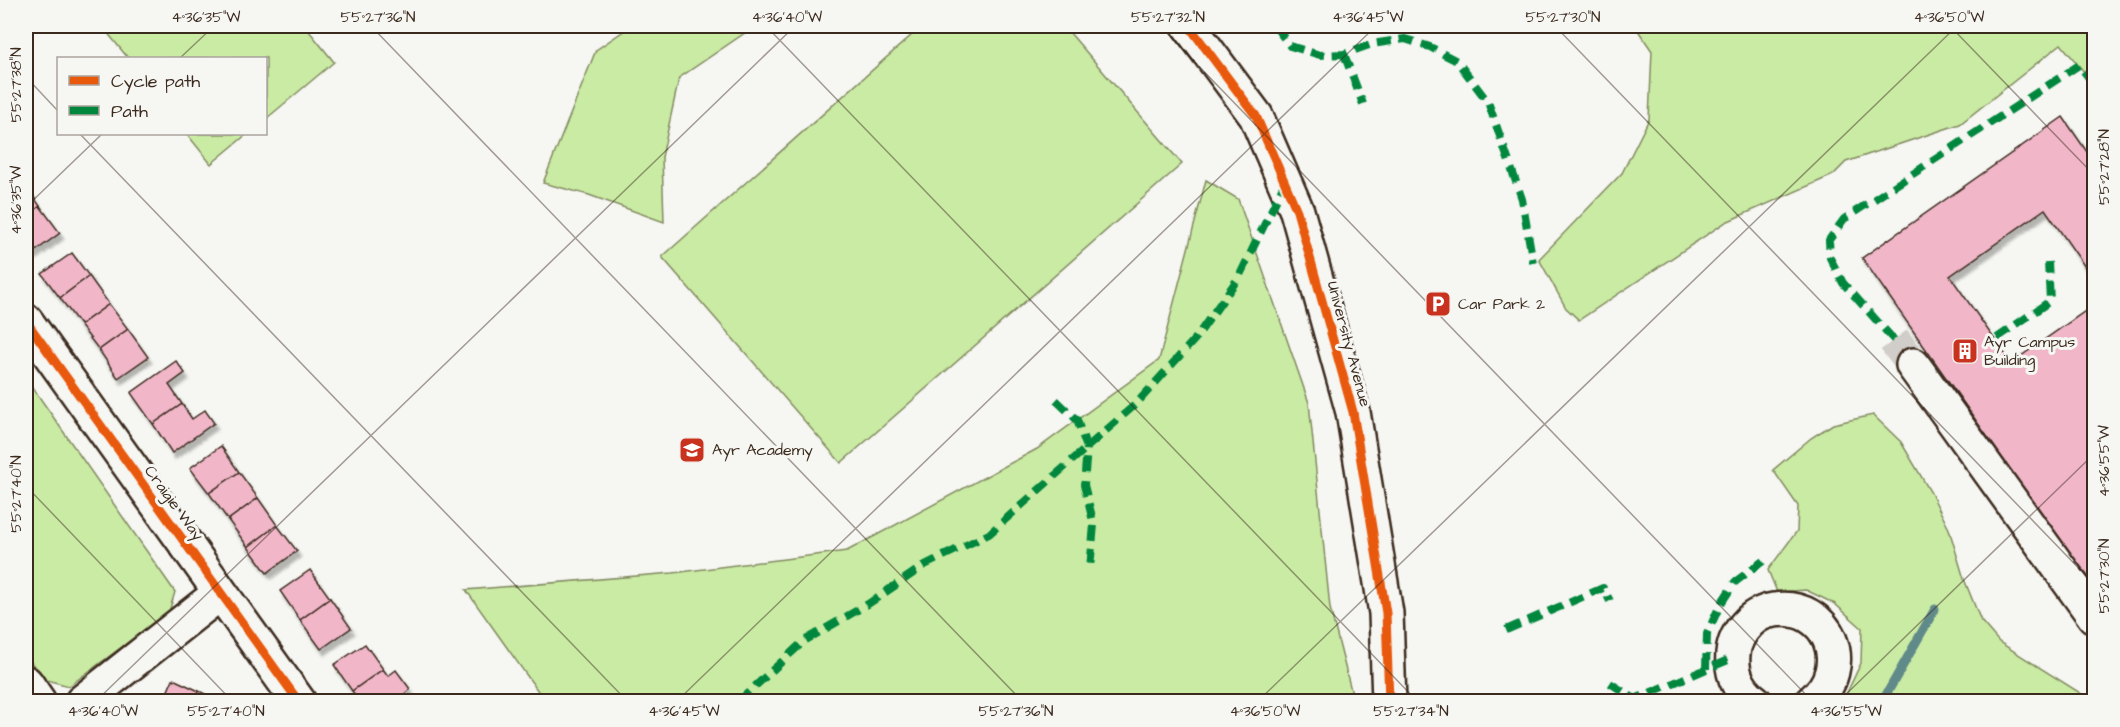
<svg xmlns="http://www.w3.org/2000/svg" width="2120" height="727" viewBox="0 0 2120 727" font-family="'Architects Daughter',sans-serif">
	<defs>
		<filter id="shadow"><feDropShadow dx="3.5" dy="6" stdDeviation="1.5" flood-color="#0004"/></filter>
	</defs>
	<rect width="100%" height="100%" fill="#f6f6f2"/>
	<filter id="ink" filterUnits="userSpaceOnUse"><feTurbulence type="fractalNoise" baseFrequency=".0167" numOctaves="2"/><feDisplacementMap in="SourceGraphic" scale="12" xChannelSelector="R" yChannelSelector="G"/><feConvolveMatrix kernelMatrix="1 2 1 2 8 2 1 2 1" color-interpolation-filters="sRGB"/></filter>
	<g filter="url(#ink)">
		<path fill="#caeba4" stroke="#828a61" stroke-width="1.5" d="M102,26H305L334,62L266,119V58H128Z
			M631,26H755L679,78L662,157L664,222L589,195L543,183L596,50Z
			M922,26H1064L1182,164L841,463L662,257Z
			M1635,26H2094V84L2061,44L1960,124L1846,162L1833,175L1726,222L1579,320L1566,308L1539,259L1622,173L1649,119L1652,51Z
			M187,134H247L211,164Z
			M1206,180L1238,199L1309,403L1330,608L1353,698L1349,701H545L466,590L673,573L847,551L1037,449L1159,360Z
			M26,378L175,592L169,612L69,686L43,679L26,655Z
			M1873,415L1901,442L1931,493L1949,529L1964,579L1981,621L1999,642L2093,701H1843L1861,663L1862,628L1835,604L1806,590L1777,592L1768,570L1797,531L1798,506L1773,470L1811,438L1833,424Z"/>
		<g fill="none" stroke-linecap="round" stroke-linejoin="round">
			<path stroke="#608989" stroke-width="9" d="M1882,702L1935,609"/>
		</g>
		<path fill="#f1b7c9" stroke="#3b2a1e" stroke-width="1.5" filter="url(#shadow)" d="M2063,117L2094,162V280L2045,209L1950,276L2011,363L2094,305V589L1862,258Z
			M26,186L40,206L26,217Z
			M40,206L60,233L30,255L26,249V217Z
			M72,253L89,276L60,298L42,274Z
			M89,276L109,304L80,325L60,298Z
			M109,304L128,329L99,350L80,325Z
			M128,329L148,357L118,378L99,350Z
			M176,361L185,373L169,385L182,404L153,424L131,393Z
			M182,404L192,419L205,410L214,423L172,453L153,424Z
			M221,446L239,472L209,493L190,468Z
			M239,472L258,498L228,520L209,493Z
			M258,498L277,525L248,547L228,520Z
			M277,525L297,551L267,573L248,547Z
			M310,570L330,598L300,620L280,591Z
			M330,598L351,628L321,649L300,620Z
			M365,644L383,669L352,691L334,665Z
			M383,669L388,676L396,670L410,689L396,702H360L352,691Z
			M173,679L199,691L195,702H163Z
			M199,691L221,702H195Z"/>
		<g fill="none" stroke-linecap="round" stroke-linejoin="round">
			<path stroke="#d1cdc8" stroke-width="33" stroke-dasharray="33 16" stroke-linecap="butt" d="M1894,340L1913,365"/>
			<g stroke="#3b2a1e" stroke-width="38">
				<path id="minor" d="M1189,26L1256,116L1297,211L1353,412L1386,613L1389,702
					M26,321L299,702
					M1913,365L2094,616
					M26,683L39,702
					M82,702L220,593
					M1755,702C1739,690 1731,674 1733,654C1734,641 1740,631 1749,622C1755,616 1765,611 1774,610C1829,602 1855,667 1812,702"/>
			</g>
			<use href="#minor" stroke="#f6f6f2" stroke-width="33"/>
			<path stroke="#00873e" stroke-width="8" stroke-dasharray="15 8" stroke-linecap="butt" d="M1275,26L1290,46L1320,55L1344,54L1372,44L1405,39L1430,47L1457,61L1488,102L1522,199L1533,263
				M1344,54L1363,104
				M1997,338L2050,301L2048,262
				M1894,340L1843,283L1830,258L1829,240L1844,219L2079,65L2094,84
				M1056,400L1077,420L1087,448L1084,485L1094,525L1090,568
				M1506,630L1603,588L1610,601
				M1706,669L1707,634L1720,605L1735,582L1763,561
				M1610,683L1635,699L1733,658
				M738,702L804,641L868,604L925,565L989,534L1137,403L1195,339L1239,277L1285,182"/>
			<g stroke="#f6f6f2" stroke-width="13">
				<path id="cycleway" d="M1189,26L1256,116L1297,211L1353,412L1386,613L1389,702
					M26,321L299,702"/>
			</g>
			<use href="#cycleway" stroke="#e8590c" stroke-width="9"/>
		</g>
	</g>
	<path fill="none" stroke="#3b2a1e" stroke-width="1.5" stroke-opacity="0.45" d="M371,26L1023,702M766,26L1418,702M1160,26L1813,702M1555,26L2094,584M1950,26L2094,175M180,58L214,26M26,77L58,111M80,134L628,702M26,207L102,134M26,486L233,702M95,702L795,26M676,702L1376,26M1257,702L1957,26M1838,702L2094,454"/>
	<defs>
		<g id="parking-square" transform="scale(1.35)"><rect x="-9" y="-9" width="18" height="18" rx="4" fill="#c8321e" stroke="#f6f6f2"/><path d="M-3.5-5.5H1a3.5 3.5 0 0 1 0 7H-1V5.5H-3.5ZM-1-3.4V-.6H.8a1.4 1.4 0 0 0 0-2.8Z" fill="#fff"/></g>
		<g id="building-square" transform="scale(1.35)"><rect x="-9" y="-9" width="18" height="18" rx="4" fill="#c8321e" stroke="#f6f6f2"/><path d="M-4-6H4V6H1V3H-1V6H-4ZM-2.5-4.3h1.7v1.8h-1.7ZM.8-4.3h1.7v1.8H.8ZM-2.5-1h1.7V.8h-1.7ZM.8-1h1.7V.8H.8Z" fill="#fff"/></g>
		<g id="school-square" transform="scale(1.35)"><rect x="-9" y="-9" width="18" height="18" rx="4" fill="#c8321e" stroke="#f6f6f2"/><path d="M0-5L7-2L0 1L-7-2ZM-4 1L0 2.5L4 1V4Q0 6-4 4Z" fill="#fff"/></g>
	</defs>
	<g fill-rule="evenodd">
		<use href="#parking-square" x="1438" y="304"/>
		<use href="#building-square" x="1965" y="351"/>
		<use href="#school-square" x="692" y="450"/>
	</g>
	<g text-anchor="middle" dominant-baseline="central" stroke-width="6" stroke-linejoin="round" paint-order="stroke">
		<g font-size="16" fill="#3b2a1e" stroke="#f6f6f2" text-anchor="start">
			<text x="1458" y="304">Car Park 2</text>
			<text x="1984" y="342">Ayr Campus<tspan x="1984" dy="18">Building</tspan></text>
			<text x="712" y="450">Ayr Academy</text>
		</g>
		<g font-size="16" fill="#3b2a1e" stroke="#f6f6f2">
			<text transform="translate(1349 344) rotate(75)">University Avenue</text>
			<text transform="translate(174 503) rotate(54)">Craigie Way</text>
		</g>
	</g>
	<rect width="2120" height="727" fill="none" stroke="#f6f6f2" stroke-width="66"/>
	<rect x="57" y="57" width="210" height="78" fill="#f6f6f2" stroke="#aba49d" stroke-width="1.5"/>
	<rect x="69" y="76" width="30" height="9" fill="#e8590c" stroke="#aba49d" stroke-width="1.5"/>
	<text x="111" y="87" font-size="18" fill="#3b2a1e">Cycle path</text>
	<rect x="69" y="106" width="30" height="9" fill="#00873e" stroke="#aba49d" stroke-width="1.5"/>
	<text x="111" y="117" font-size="18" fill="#3b2a1e">Path</text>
	<rect x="33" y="33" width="2054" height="661" fill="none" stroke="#3b2a1e" stroke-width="2"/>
	<g font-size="15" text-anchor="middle" fill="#3b2a1e">
		<text x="206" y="22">4°36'35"W</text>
		<text x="378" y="22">55°27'36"N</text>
		<text x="787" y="22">4°36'40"W</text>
		<text x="1168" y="22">55°27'32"N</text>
		<text x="1368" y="22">4°36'45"W</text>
		<text x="1563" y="22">55°27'30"N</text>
		<text x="1949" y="22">4°36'50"W</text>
		<text transform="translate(16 85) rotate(-90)" y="5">55°27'38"N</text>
		<text transform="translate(2104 167) rotate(-90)" y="5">55°27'28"N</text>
		<text transform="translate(16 200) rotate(-90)" y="5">4°36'35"W</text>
		<text transform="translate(2104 461) rotate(-90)" y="5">4°36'55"W</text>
		<text transform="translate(16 494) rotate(-90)" y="5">55°27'40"N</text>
		<text transform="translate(2104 576) rotate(-90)" y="5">55°27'30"N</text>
		<text x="103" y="716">4°36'40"W</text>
		<text x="226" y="716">55°27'40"N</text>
		<text x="684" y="716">4°36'45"W</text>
		<text x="1016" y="716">55°27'36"N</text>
		<text x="1265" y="716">4°36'50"W</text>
		<text x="1411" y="716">55°27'34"N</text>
		<text x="1846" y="716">4°36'55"W</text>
	</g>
</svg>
